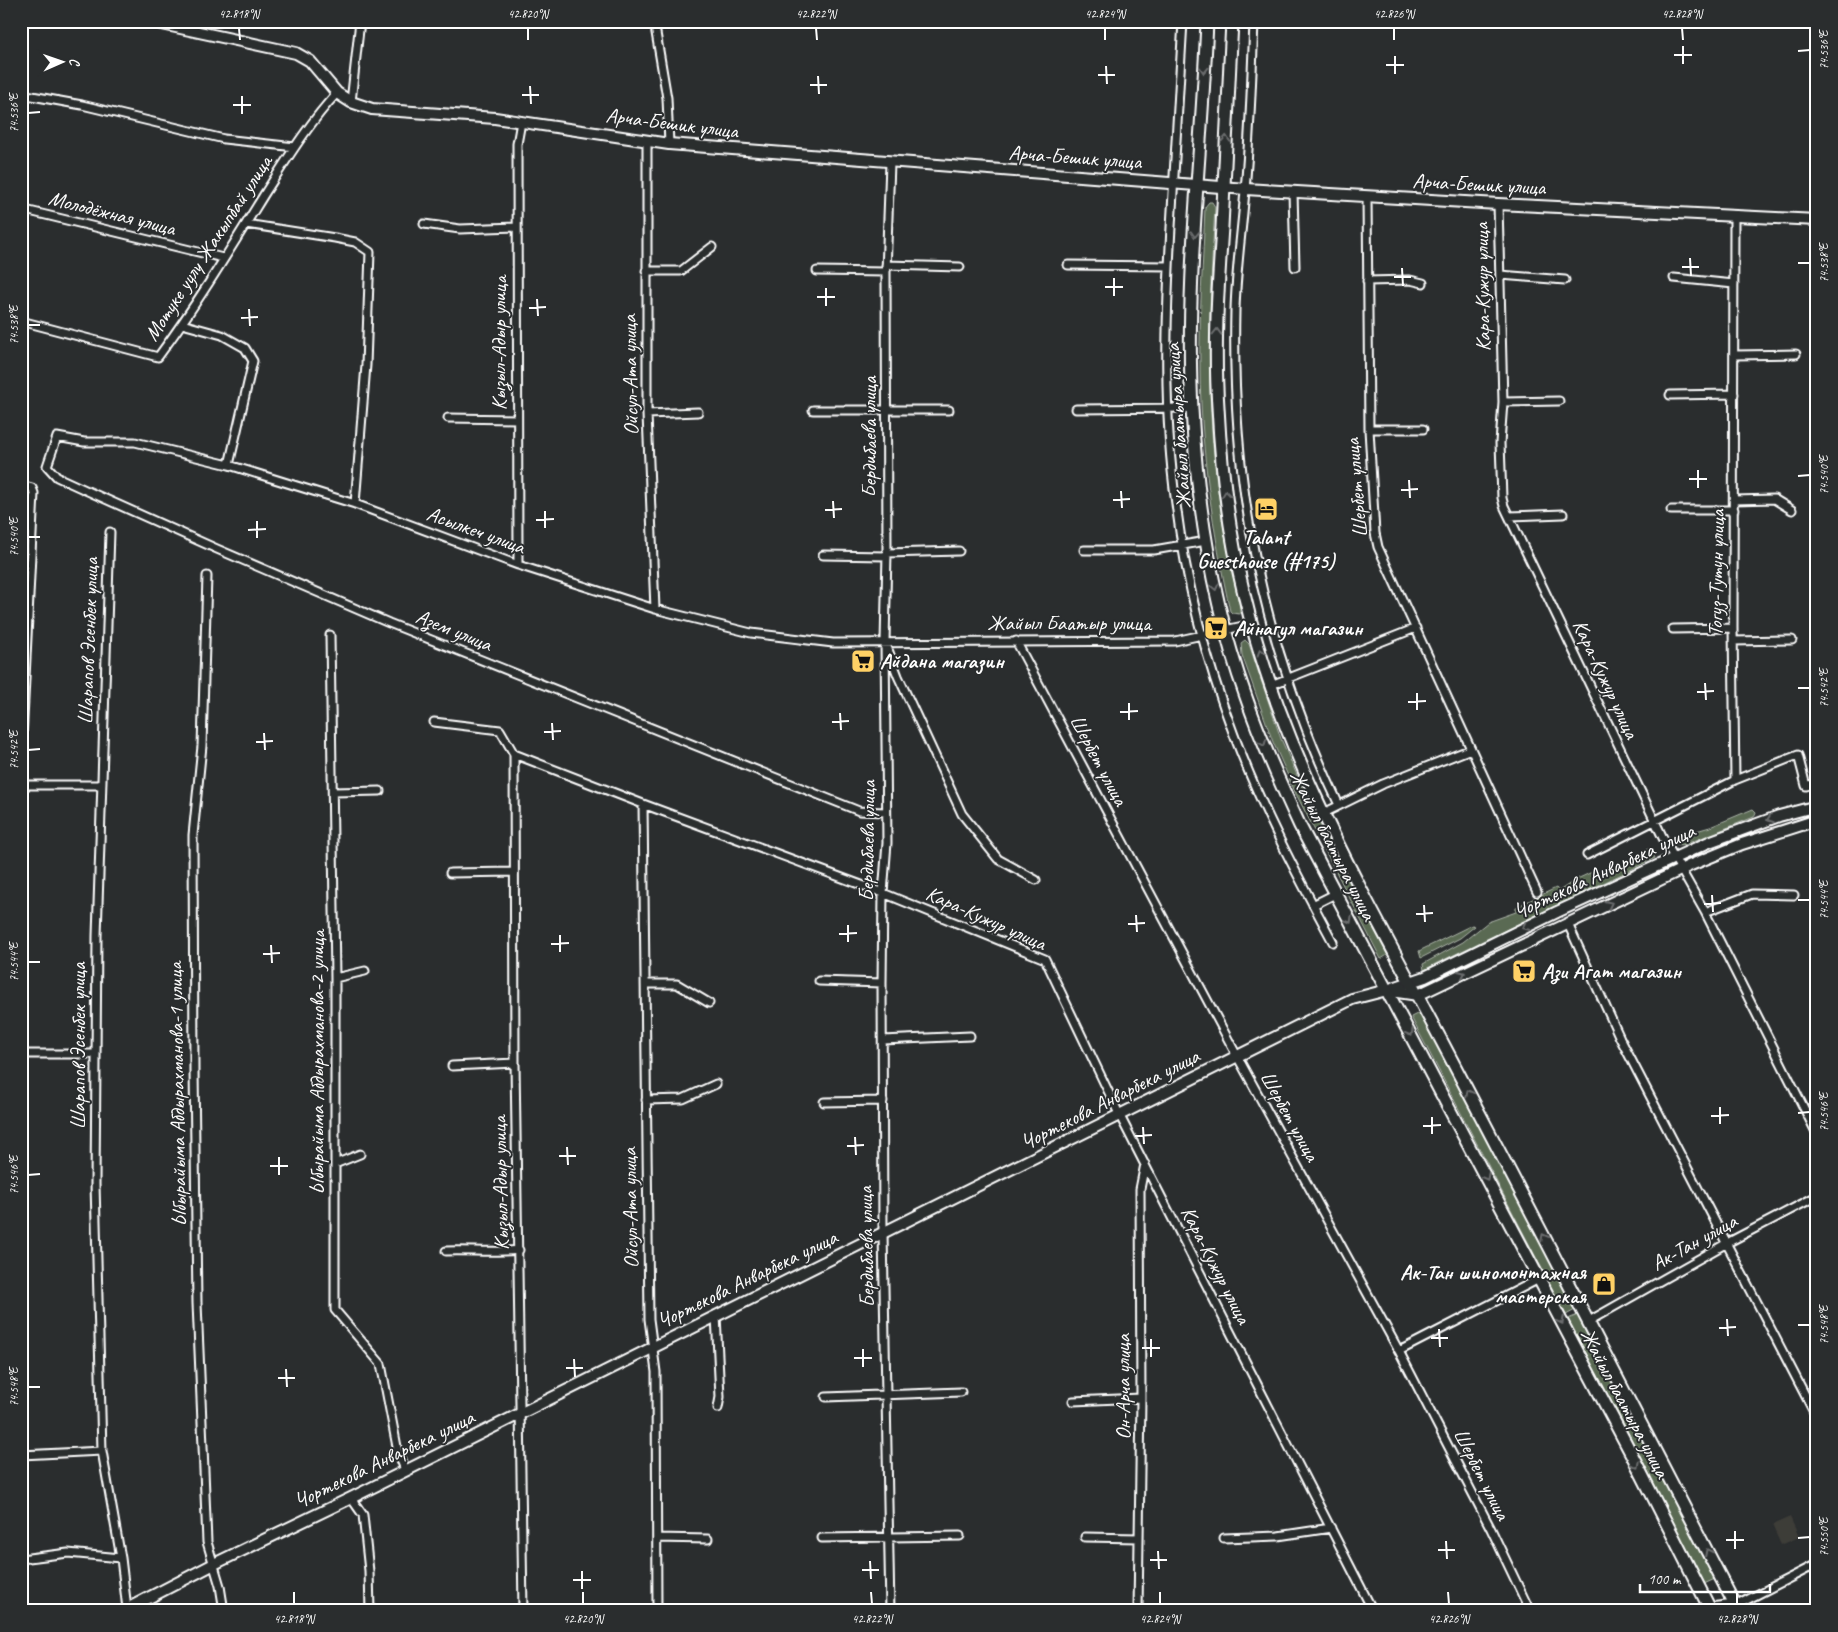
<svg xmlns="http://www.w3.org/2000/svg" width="1838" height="1632" viewBox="0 0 1838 1632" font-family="Caveat,sans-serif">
	<rect width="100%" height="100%" fill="#2a2d2e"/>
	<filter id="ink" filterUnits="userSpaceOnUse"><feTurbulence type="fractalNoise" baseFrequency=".02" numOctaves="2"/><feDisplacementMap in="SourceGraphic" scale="10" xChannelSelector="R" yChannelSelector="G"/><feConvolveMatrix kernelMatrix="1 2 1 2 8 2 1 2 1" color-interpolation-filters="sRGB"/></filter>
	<g filter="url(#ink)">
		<path fill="#3d3c38" d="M1790,1517L1799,1537L1781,1545L1772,1525Z"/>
		<path fill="#5a6a53" stroke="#acb4a9" d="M1209,202H1212L1215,207C1211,276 1207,346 1211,415C1214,480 1225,544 1240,606V614L1232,613L1230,611C1213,531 1201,452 1200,370C1199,316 1203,261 1205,207Z
			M1245,640L1249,644L1281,739L1304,791L1324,833L1389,954L1381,959L1296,794L1273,742L1242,655L1241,643Z
			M1753,809L1756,812L1754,817L1686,844C1679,845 1675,846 1672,838L1710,827Z
			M1650,848L1655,858L1437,963L1424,970L1423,964L1463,942L1488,922L1516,912V907L1556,888L1559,891L1577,879L1590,873L1619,866Z
			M1472,925L1475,926L1460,938L1421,958L1419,951Z
			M1421,1012L1575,1310L1566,1315L1411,1017Z
			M1578,1315L1715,1579L1704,1584L1568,1319Z"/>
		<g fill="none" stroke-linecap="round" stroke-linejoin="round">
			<g stroke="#fff" stroke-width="11">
				<path id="street" d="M654,21L667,98L669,144
					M1183,21C1179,90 1175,158 1171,227C1166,319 1163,412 1176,504C1186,582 1206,661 1234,735C1261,807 1297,875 1333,942
					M1254,21C1252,78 1250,134 1245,190C1242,230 1236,270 1235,310C1231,490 1262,642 1339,805
					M21,94L82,105L224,139L295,147
					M351,102L360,21
					M647,141V414L655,609
					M890,163L886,272L887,553L885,642L887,843L883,893L882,983L883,1233L890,1611
					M1293,192L1295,267
					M1367,196L1369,429L1375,533L1378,547L1537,892
					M1498,204L1503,402L1500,443L1502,498L1504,506L1663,838L1705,912L1817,1134
					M21,209L223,258
					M1734,216L1733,628L1735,780
					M246,224L335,238L355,242L370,252L366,365L355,504
					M424,224L460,229L516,227
					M886,265L960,267
					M1068,265L1169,266
					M646,271H681L712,247
					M817,271L886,272
					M1500,275L1565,280
					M1674,278L1734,284
					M1367,281L1410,280L1423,283
					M21,321L158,357C197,304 231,248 265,193C287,159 309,123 337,93
					M182,324L222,335L245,348L253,361L229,465
					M1735,355L1796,354
					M1670,395L1734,394
					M1503,402L1559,401
					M1076,409L1192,408
					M813,410H949
					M647,414L698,412
					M448,418L517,419
					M1369,429H1423
					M21,485L32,488L34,493L21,761
					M1734,500L1774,499L1792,510
					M1671,510H1734
					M1509,516L1563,514
					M1084,550H1154L1206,541
					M887,553L959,551
					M823,555L887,556
					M518,565L517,144L521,122
					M207,576L202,746L193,835L194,1070L197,1303L207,1542L220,1586L224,1611
					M1673,629L1733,628
					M330,635L335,978V1310L381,1364L398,1452L405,1470
					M1016,641L1237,1056L1399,1351L1491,1529L1530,1611
					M1733,641L1792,640
					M887,647L898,676L962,814L998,859L1036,880
					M1271,685L1416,628
					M434,722L500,730L514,754
					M514,754L643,804L883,893L1045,959L1120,1116L1373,1611
					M514,754L515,1063L523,1611
					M21,785H100
					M333,792L380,791
					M643,804L649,1319L656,1372L657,1611
					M886,812L859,811L389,623L217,549L92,493L57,477L47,466L57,437L84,442H135L229,465L355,504L518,565L655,609L751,633L833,643L1175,641L1252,624
					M1324,813L1383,784L1471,749
					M1587,855L1735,780L1798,755L1806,786L1817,783
					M450,873L514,872
					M1313,905L1335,894
					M1705,912L1752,894L1794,895
					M1568,924L1620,1038L1817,1418
					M335,978L365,971
					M819,981L882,983
					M645,984H677L709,1003
					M883,1040L970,1036
					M21,1054H96
					M452,1066L515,1063
					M646,1100L683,1099L716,1084
					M824,1102L883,1101
					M335,1164L360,1154
					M446,1251C471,1250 493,1253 519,1250
					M716,1315L720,1397L718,1408
					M1589,1321L1727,1243L1817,1196
					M1399,1351L1539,1279
					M826,1397L961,1392
					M1073,1401L1141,1398
					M21,1455L102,1451
					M351,1498L363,1515L369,1571L370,1611
					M1085,1537L1139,1538
					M657,1538L708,1539
					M822,1538L960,1536
					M1224,1538L1278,1536L1331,1528
					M21,1559L68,1553L121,1558
					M1735,1606L1817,1564
					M106,1611L127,1609L121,1558L102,1451L95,1184L97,936L110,532
					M1138,1611L1141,1398L1140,1189L1145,1164"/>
			</g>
			<g stroke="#fff" stroke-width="14">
				<path id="secondary" d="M148,21L296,53L310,61L337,93L351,102L372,109L495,118L669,144L1246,189L1498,204L1817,220
					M1391,991L1418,995L1691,865L1742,844L1817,820
					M127,1611V1609L214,1564L351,1498L1352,999L1387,990L1425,977L1557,912L1709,842L1779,816L1817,806"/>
			</g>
			<g stroke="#fff" stroke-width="15">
				<path id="primary" d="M1207,21C1202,150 1185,280 1192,409C1197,506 1213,605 1246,697C1261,741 1280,783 1300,826L1632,1455L1711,1611
					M1232,21C1229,90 1225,158 1222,227C1218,287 1214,347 1218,407C1221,469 1229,533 1244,594C1282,758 1371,907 1449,1055C1546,1240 1642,1425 1738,1611
					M1710,1609L1735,1606"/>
			</g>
			<use href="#street" stroke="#2a2d2e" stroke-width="7"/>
			<use href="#secondary" stroke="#2a2d2e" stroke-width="10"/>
			<use href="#primary" stroke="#2a2d2e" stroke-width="11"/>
		</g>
		<defs><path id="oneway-chevron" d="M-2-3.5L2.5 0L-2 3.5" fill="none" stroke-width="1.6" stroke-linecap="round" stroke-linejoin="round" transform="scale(1.25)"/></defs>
		<g stroke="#6a6c6d">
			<use href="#oneway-chevron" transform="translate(1204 70) rotate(93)"/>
			<use href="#oneway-chevron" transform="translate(1226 139) rotate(-87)"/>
			<use href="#oneway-chevron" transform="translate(1195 234) rotate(93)"/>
			<use href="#oneway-chevron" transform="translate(1217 332) rotate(-89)"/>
			<use href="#oneway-chevron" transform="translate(1226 494) rotate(-97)"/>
			<use href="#oneway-chevron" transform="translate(1215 587) rotate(77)"/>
			<use href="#oneway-chevron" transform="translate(1261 652) rotate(-107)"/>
			<use href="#oneway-chevron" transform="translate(1263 743) rotate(69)"/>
			<use href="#oneway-chevron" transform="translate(1770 819) rotate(160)"/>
			<use href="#oneway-chevron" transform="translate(1609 904) rotate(-26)"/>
			<use href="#oneway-chevron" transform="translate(1349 920) rotate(61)"/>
			<use href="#oneway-chevron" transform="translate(1525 927) rotate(154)"/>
			<use href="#oneway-chevron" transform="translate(1462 974) rotate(-25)"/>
			<use href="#oneway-chevron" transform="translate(1410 1033) rotate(62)"/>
			<use href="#oneway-chevron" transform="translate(1469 1093) rotate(-118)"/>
			<use href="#oneway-chevron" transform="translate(1486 1177) rotate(62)"/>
			<use href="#oneway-chevron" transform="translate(1544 1237) rotate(-118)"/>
			<use href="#oneway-chevron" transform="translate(1561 1321) rotate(62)"/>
			<use href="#oneway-chevron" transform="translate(1636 1465) rotate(63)"/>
			<use href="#oneway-chevron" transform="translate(1708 1552) rotate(-117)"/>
		</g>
	</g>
	<path fill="none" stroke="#fff" stroke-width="2" d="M239,28L240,40M528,28V40M816,28L817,40M1105,28V40M1394,28V40M1682,28L1683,40M1683,46V64M1798,51L1810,50M1674,55H1692M1395,56V74M1386,65H1404M1106,66L1107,84M1098,75H1115M818,76L819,94M810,85H827M530,86L531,104M522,95H539M242,96V114M233,105H251M28,113L40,112M1690,258L1691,276M1798,263H1810M1682,267H1699M1402,268L1403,286M1394,277H1411M1114,278V296M1105,287H1123M826,288V306M817,297H835M537,299L538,316M529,308L546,307M249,309L250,326M241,318L258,317M28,325H40M1698,470V488M1798,476L1810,475M1689,479H1707M1409,480L1410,498M1401,490L1418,489M1121,491L1122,508M1113,500L1130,499M833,501L834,518M825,510L842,509M545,511V528M536,520L554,519M257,521V538M248,530L266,529M28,537H40M1705,683L1706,700M1798,688H1810M1697,692L1714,691M1417,693V710M1408,702L1426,701M1129,703V720M1120,712L1138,711M840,713L841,730M832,722L849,721M552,723L553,740M544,732L561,731M264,733L265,750M256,742L273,741M28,750L40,749M1712,895L1713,912M1798,900H1810M1704,904L1721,903M1424,905L1425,922M1416,914L1433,913M1136,915L1137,932M1128,924L1145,923M848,925V942M839,934L857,933M560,935V952M551,944L569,943M271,945L272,963M263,954L280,953M28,962H40M1720,1107V1124M1798,1113L1810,1112M1711,1116L1729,1115M1432,1117V1134M1423,1126L1441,1125M1143,1127L1144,1144M1135,1136L1152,1135M855,1137L856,1155M847,1146L864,1145M567,1147L568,1165M559,1156H576M279,1157V1175M270,1166H288M28,1175L40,1174M1727,1319L1728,1336M1798,1325H1810M1719,1328L1736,1327M1439,1329L1440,1347M1431,1338H1448M1151,1339V1357M1142,1348H1160M863,1349V1367M854,1358H872M574,1359L575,1377M566,1368H583M286,1369L287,1387M278,1378H295M28,1387H40M1735,1531V1549M1798,1538L1810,1537M1726,1540H1744M1446,1541L1447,1559M1438,1550H1455M1158,1551L1159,1569M1150,1560H1167M870,1561L871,1579M862,1570H879M582,1571V1589M573,1580H591M294,1592V1604M583,1592V1604M871,1592L872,1604M1160,1592V1604M1448,1592L1449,1604M1737,1592V1604"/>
	<defs>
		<g id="hotel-square" transform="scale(1.25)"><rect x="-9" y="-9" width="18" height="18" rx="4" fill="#ffd166" stroke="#2a2d2e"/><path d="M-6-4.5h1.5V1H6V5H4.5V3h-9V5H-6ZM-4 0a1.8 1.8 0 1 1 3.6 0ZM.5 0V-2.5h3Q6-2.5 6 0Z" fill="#111"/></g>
		<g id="supermarket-square" transform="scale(1.25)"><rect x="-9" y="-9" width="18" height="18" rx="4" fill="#ffd166" stroke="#2a2d2e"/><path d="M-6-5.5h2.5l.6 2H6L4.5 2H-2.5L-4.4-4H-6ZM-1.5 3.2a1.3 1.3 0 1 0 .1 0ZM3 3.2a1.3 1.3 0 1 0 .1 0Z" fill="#111"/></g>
		<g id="shop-square" transform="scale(1.25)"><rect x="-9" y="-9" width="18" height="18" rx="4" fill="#ffd166" stroke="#2a2d2e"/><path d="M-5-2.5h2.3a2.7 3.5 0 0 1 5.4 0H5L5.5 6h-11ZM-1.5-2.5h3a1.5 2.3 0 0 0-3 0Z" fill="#111"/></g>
	</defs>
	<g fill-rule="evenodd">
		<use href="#hotel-square" x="1266" y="509"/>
		<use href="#supermarket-square" x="1216" y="628"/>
		<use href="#supermarket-square" x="863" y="661"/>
		<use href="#supermarket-square" x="1524" y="971"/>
		<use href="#shop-square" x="1604" y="1284"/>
	</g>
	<g text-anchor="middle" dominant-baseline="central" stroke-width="4" stroke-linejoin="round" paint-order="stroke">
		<g font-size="21" fill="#fff" stroke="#2a2d2e">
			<text transform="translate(672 123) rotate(7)">Арча-Бешик улица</text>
			<text transform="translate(1075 157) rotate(4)">Арча-Бешик улица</text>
			<text transform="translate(1479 184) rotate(3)">Арча-Бешик улица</text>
			<text transform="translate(112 213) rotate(14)">Молодёжная улица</text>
			<text transform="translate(208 248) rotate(-57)">Мотуке уулу Жакыпбай улица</text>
			<text transform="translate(1482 287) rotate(-91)">Кара-Кужур улица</text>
			<text transform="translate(499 343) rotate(-90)">Кызыл-Адыр улица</text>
			<text transform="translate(630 375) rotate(-91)">Ойсул-Ата улица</text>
			<text transform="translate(1178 426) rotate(-94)">Жайыл баатыра улица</text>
			<text transform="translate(869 437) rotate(-90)">Бердибаева улица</text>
			<text transform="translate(1356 488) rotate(-95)">Шербет улица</text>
			<text transform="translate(476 530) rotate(20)">Асылкеч улица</text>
			<text transform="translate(1716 573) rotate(-89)">Тогуз-Тутун улица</text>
			<text x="1069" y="623">Жайыл Баатыр улица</text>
			<text transform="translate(454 630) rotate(22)">Азем улица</text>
			<text transform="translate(88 641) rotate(-88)">Шарапов Эсенбек улица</text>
			<text transform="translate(1606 679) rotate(65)">Кара-Кужур улица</text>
			<text transform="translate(1099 760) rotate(62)">Шербет улица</text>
			<text transform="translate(867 841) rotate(-89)">Бердибаева улица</text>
			<text transform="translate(1333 845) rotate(63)">Жайыл баатыра улица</text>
			<text transform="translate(1604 871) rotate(-25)">Чортекова Анварбека улица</text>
			<text transform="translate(986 918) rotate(24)">Кара-Кужур улица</text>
			<text transform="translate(78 1046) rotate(-90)">Шарапов Эсенбек улица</text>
			<text transform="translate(317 1062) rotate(-90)">Ыбырайыма Абдырахманова-2 улица</text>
			<text transform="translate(177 1094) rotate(-91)">Ыбырайыма Абдырахманова-1 улица</text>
			<text transform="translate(1110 1099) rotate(-27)">Чортекова Анварбека улица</text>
			<text transform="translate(1290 1116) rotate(61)">Шербет улица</text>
			<text transform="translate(500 1183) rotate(-91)">Кызыл-Адыр улица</text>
			<text transform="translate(630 1208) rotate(-91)">Ойсул-Ата улица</text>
			<text transform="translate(1694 1242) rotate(-29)">Ак-Тан улица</text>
			<text transform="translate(866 1247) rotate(-91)">Бердибаева улица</text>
			<text transform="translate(1216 1265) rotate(63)">Кара-Кужур улица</text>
			<text transform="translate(747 1279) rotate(-26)">Чортекова Анварбека улица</text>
			<text transform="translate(1123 1387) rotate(-90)">Он-Арча улица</text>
			<text transform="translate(1625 1403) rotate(62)">Жайыл баатыра улица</text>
			<text transform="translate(384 1459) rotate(-26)">Чортекова Анварбека улица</text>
			<text transform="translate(1482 1474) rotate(63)">Шербет улица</text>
		</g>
		<g font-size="21" font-weight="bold" fill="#fff" stroke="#2a2d2e" text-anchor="start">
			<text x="1266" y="537" text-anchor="middle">Talant<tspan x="1266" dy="24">Guesthouse (#175)</tspan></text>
			<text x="1234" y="628">Айнагул магазин</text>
			<text x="880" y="661">Айдана магазин</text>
			<text x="1542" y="971">Ази Агат магазин</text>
			<text x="1586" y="1272" text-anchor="end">Ак-Тан шиномонтажная<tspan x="1586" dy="24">мастерская</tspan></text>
		</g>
	</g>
	<rect width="1838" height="1632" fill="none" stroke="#2a2d2e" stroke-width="55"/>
	<g transform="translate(62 62) rotate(88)" stroke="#2a2d2e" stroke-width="4" paint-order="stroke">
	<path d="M0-4L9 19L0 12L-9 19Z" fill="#ffffff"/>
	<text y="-8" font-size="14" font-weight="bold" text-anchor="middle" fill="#ffffff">С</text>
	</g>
	<path d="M1640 1584v8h130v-8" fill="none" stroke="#ffffff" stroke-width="2.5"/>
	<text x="1648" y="1584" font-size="15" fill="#ffffff" stroke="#2a2d2e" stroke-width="4" paint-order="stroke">100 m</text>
	<rect x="28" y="28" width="1782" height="1576" fill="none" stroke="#fff" stroke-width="2"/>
	<g font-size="12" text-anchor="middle" fill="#fff">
		<text x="239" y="18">42.818°N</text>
		<text x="528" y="18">42.820°N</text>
		<text x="816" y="18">42.822°N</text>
		<text x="1105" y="18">42.824°N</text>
		<text x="1394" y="18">42.826°N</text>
		<text x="1682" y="18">42.828°N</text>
		<text transform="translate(1824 50) rotate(-90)" y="4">74.536°E</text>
		<text transform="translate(14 113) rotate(-90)" y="4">74.536°E</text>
		<text transform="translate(1824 263) rotate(-90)" y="4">74.538°E</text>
		<text transform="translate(14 325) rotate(-90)" y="4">74.538°E</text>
		<text transform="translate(1824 475) rotate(-90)" y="4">74.540°E</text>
		<text transform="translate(14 537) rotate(-90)" y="4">74.540°E</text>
		<text transform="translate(1824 688) rotate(-90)" y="4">74.542°E</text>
		<text transform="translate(14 750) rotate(-90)" y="4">74.542°E</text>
		<text transform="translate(1824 900) rotate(-90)" y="4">74.544°E</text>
		<text transform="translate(14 962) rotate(-90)" y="4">74.544°E</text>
		<text transform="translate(1824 1112) rotate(-90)" y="4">74.546°E</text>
		<text transform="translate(14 1175) rotate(-90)" y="4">74.546°E</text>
		<text transform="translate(1824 1325) rotate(-90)" y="4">74.548°E</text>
		<text transform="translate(14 1387) rotate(-90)" y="4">74.548°E</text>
		<text transform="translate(1824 1537) rotate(-90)" y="4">74.550°E</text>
		<text x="294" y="1623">42.818°N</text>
		<text x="583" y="1623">42.820°N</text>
		<text x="872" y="1623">42.822°N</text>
		<text x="1160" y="1623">42.824°N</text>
		<text x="1449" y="1623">42.826°N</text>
		<text x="1737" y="1623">42.828°N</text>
	</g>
</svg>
